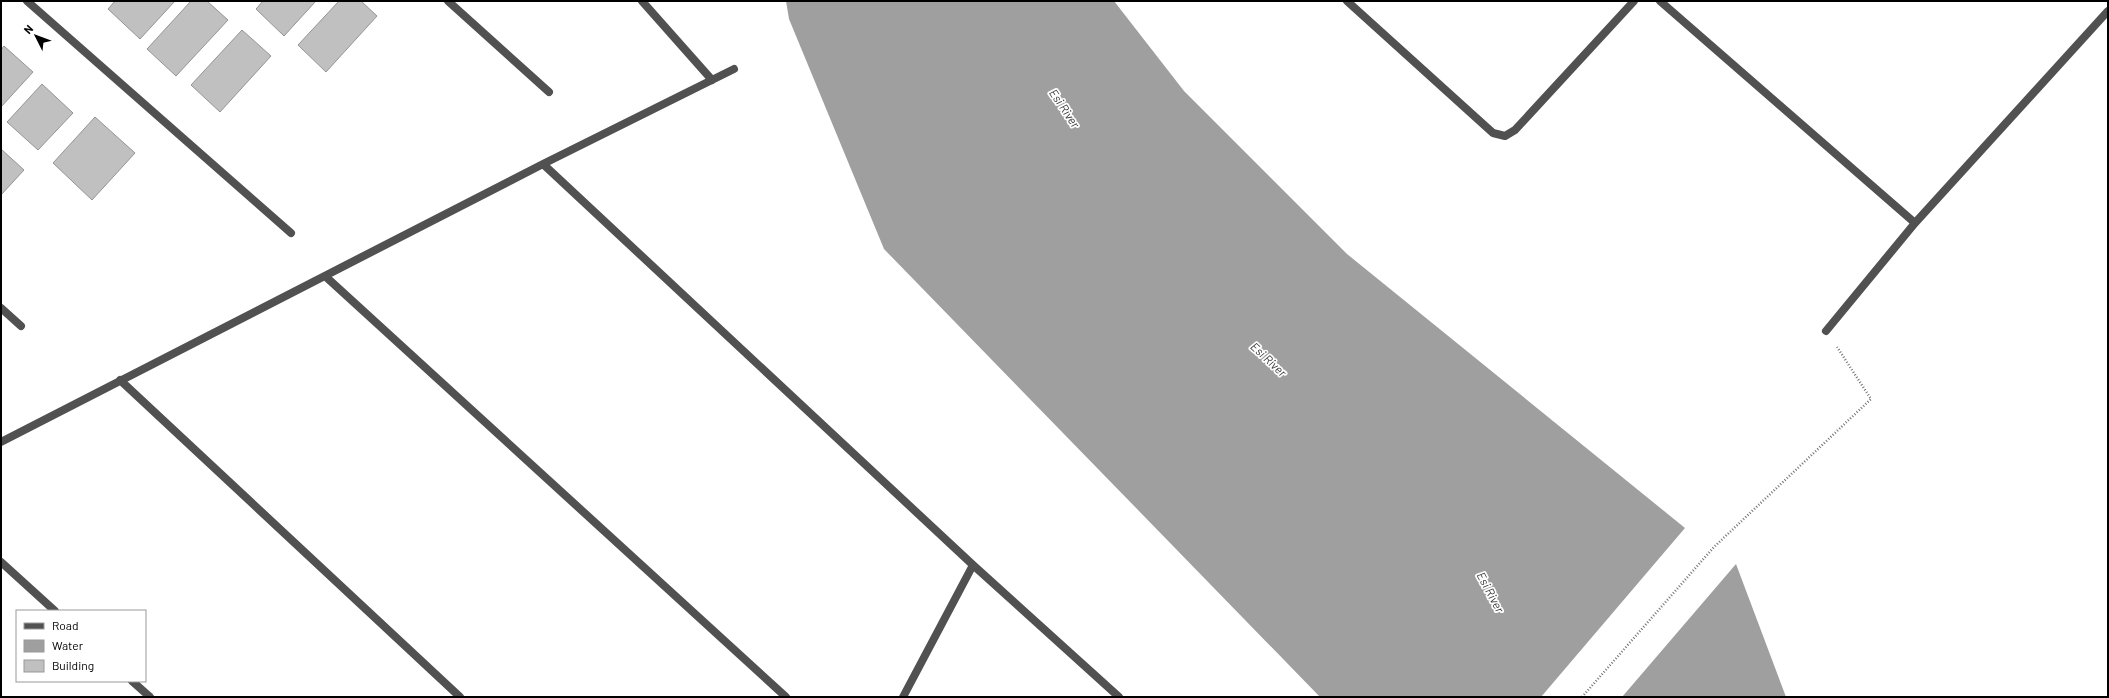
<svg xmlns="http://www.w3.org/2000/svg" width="2109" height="698" viewBox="0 0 2109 698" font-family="Barlow,sans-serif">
	<rect width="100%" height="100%" fill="#fff"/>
	<path fill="#9f9f9f" d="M786,1H1114L1184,91L1347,254L1685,528L1541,697H1320L884,249L789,19Z
		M1736,564L1786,697H1622Z"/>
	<path fill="#c0c0c0" stroke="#959595" d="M115,1H175L140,39L108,9Z
		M191,1H207L228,20L176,76L147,49Z
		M263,1H316L284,36L256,9Z
		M339,1H361L377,16L326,72L298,45Z
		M242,30L271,56L220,112L191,85Z
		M4,46L33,72L1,107V50Z
		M42,84L73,113L38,150L7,122Z
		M95,117L135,153L92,200L53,163Z
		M1,149L24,170L1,195Z"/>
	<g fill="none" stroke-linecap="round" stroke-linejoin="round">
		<path stroke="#737373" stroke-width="2.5" stroke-dasharray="1 2" stroke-linecap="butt" d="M1582,697L1714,547L1871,399L1837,347"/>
		<path stroke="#515151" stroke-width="8" d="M642,1L712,80"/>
		<path stroke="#515151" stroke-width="8" d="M27,1L291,233
			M448,1L549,92
			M1347,1L1493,133L1505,136L1515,130L1634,1
			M1660,1L1915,223
			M543,164L973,565L1119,697
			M325,276L786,697
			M1,308L21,326
			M1826,331L1915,223L2108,11
			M120,380L460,697
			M1,442L543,164L734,69
			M1,562L55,611
			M132,681L150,697
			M903,697L973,565"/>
	</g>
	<g text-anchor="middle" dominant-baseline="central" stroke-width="3.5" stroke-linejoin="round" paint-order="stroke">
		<g font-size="12" font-style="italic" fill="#404040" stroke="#fff">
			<text transform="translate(1065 108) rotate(56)">Esi River</text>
			<text transform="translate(1269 359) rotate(43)">Esi River</text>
			<text transform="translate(1491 592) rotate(62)">Esi River</text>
		</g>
	</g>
	<rect width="2109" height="698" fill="none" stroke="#000000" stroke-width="4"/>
	<rect x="16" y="610" width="130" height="72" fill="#ffffff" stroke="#999999"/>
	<rect x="24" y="623" width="20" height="6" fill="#515151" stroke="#999999"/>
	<text x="52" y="630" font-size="12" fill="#000000">Road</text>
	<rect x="24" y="640" width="20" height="12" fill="#9f9f9f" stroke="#999999"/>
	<text x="52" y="650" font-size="12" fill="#000000">Water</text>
	<rect x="24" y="660" width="20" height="12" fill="#c0c0c0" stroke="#999999"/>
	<text x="52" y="670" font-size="12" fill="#000000">Building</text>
	<g transform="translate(36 36) rotate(312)" stroke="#ffffff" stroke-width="3" paint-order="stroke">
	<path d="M0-3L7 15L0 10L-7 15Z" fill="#000000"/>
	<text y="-6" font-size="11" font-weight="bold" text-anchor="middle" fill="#000000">N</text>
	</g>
</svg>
